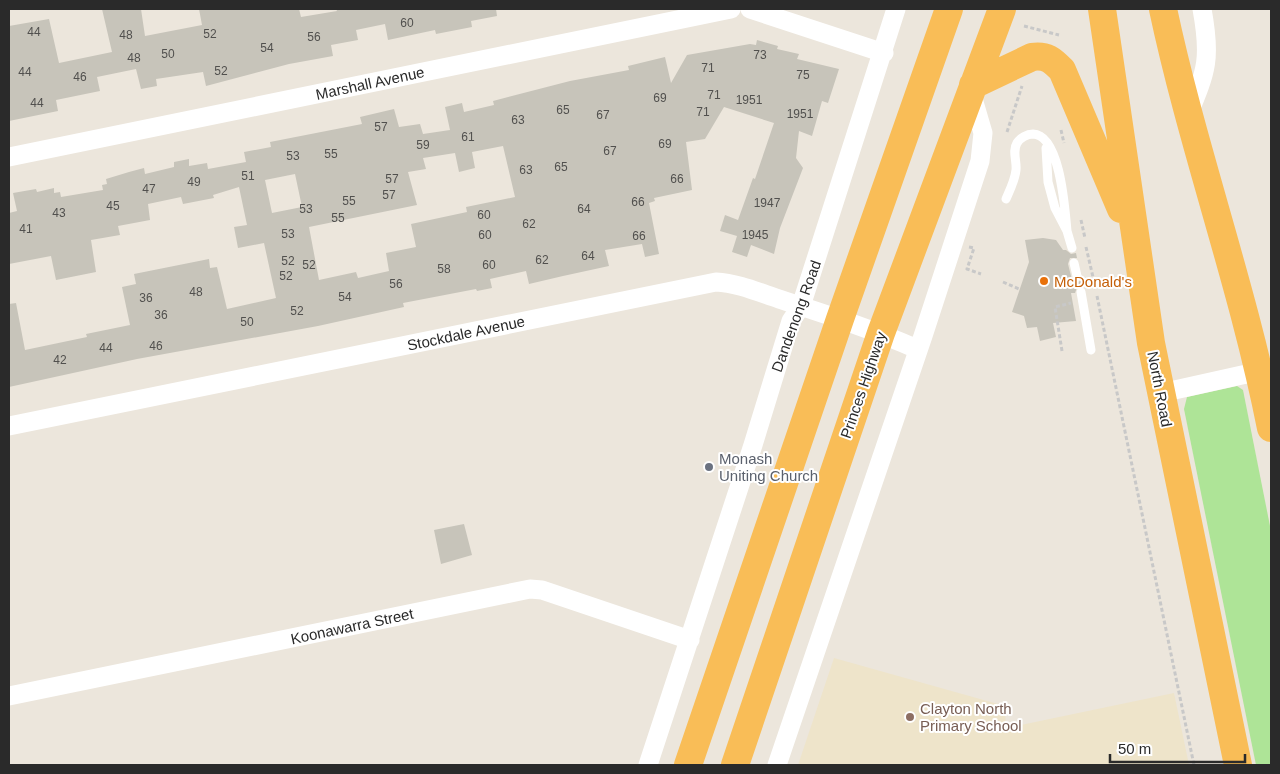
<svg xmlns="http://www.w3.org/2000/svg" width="1280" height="774" viewBox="0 0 1280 774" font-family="Arial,sans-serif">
	<rect width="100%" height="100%" fill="#ece6dc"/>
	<path fill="#eee4ca" d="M834,658L1005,706L1006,728L1174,693L1189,765H798Z"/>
	<path fill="#aee497" d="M1237,386L1243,390L1271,531V765H1256L1184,409L1187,397Z"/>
	<path fill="#c7c4ba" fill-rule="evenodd" d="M102,9H141L145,36L202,25L199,9H299L301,17L337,11L336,9H496L497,16L471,21L472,27L436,34L435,30L388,40L385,24L356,30L358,40L331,45L333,56L289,64L206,86L203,72L156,79L157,86L141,89L136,69L97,77L100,91L56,100L58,111L9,121V26L49,19L59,63L112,52Z
		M757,40L778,46L777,49L799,54L797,59L839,69L828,103L822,101L812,136L799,131L796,158L803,168L780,228L774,254L751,245L747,257L732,252L737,236L720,231L725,215L738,220L753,178L755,179L774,123L724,107L705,139L686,142L692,190L654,198L655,201L649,203L659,254L645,257L642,244L605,250L609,266L563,276L529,284L526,271L490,279L492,288L477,291L476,289L403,303L404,307L318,326L137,359L9,387V304L16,303L25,350L87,337L86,334L130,325L122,287L136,284L134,274L209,259L210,268L217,267L227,309L276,298L264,243L238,248L234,227L247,225L239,187L213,195L214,198L183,204L181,197L148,204L150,220L118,226L120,235L91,240L96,272L56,280L51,256L9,264V213L17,211L13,193L36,189L37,192L54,188V193L60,192L61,197L103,190L102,185L107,184L106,179L129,172L144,168L145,174L174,167V162L189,159V166L207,163L208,169L246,162L244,152L271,147L270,142L362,124L360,117L394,109L399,127L420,124L423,134L450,130L445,107L462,103L464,112L494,105L493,101L570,81L629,70L628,66L665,57L671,83L687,55L750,44L756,45ZM503,146L515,197L466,207L467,212L411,224L416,247L386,253L389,271L358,278L356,272L319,280L309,227L417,205L408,172L426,169L423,158L455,153L459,172L475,168L472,152ZM295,174L302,207L272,213L265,180Z
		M1043,238L1056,240L1063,250H1066L1071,254L1076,253L1077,258H1070L1068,264L1072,280L1078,282L1082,280L1083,286L1077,287L1075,293H1071L1076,321L1053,323L1056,337L1040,341L1037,327L1027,328L1024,316L1012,312L1029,262L1025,240Z
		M464,524L472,555L441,564L434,530Z"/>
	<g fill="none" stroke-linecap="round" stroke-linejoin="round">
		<path stroke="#c8c8c8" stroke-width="3" stroke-dasharray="4 2.5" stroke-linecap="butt" d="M1024,26L1059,35
			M1061,130L1064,143
			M1007,132L1022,86
			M1081,220L1085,238
			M969,247L974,248L967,269L981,274
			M1086,247L1096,290
			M1003,282L1019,289
			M1097,296L1194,765
			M1062,351L1055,307L1071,303"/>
		<path stroke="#fff" stroke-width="9" d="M1046,148L1048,182L1055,208L1067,231L1072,248
			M1006,199C1010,190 1015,180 1016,170C1017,161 1012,151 1017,143C1020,138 1027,134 1033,134C1061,135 1065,212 1067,231
			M1074,263L1077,276
			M1081,292L1091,350"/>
		<path stroke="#fff" stroke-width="19" d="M750,9L884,53
			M1188,115C1207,70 1211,58 1202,9
			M9,157L731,9
			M1161,393L1260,371L1268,367
			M9,426L716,282C737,283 758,292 779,299C825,314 872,329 917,349
			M9,696L530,589L542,590L690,640
			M648,765L753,445L791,321L801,306L896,9
			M777,765L923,336L980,161L983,133L971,92"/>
		<path stroke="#f9bd57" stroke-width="28" d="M1102,9L1151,343L1238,765
			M1163,9C1193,150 1243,286 1271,428
			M973,85L1032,57C1047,55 1052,60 1062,70L1121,209
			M688,765L840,319L949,9
			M735,765L881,333L1002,9"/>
	</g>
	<circle fill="#e8710a" stroke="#fff" stroke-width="2" cx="1044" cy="281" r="5"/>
	<circle fill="#6b7280" stroke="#fff" stroke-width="2" cx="709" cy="467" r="5"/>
	<circle fill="#8d6e63" stroke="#fff" stroke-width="2" cx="910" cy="717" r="5"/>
	<g text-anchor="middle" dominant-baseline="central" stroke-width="4" stroke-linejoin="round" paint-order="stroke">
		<g font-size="12" fill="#51504e">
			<text x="407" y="23">60</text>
			<text x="34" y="32">44</text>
			<text x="210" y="34">52</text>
			<text x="126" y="35">48</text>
			<text x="314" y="37">56</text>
			<text x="267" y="48">54</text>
			<text x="168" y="54">50</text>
			<text x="760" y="55">73</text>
			<text x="134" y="58">48</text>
			<text x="708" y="68">71</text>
			<text x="221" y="71">52</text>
			<text x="25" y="72">44</text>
			<text x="803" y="75">75</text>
			<text x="80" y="77">46</text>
			<text x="714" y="95">71</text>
			<text x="660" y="98">69</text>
			<text x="749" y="100">1951</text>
			<text x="37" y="103">44</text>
			<text x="563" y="110">65</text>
			<text x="703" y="112">71</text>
			<text x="800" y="114">1951</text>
			<text x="603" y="115">67</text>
			<text x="518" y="120">63</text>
			<text x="381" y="127">57</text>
			<text x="468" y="137">61</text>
			<text x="665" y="144">69</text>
			<text x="423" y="145">59</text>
			<text x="610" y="151">67</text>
			<text x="331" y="154">55</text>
			<text x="293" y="156">53</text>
			<text x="561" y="167">65</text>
			<text x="526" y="170">63</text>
			<text x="248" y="176">51</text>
			<text x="392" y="179">57</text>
			<text x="677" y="179">66</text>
			<text x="194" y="182">49</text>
			<text x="149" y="189">47</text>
			<text x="389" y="195">57</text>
			<text x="349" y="201">55</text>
			<text x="638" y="202">66</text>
			<text x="767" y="203">1947</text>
			<text x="113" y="206">45</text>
			<text x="306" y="209">53</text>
			<text x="584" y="209">64</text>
			<text x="59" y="213">43</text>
			<text x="484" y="215">60</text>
			<text x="338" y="218">55</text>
			<text x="529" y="224">62</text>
			<text x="26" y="229">41</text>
			<text x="288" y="234">53</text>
			<text x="485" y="235">60</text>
			<text x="755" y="235">1945</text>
			<text x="639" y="236">66</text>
			<text x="588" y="256">64</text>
			<text x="542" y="260">62</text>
			<text x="288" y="261">52</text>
			<text x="309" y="265">52</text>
			<text x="489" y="265">60</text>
			<text x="444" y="269">58</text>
			<text x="286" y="276">52</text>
			<text x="396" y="284">56</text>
			<text x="196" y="292">48</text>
			<text x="345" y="297">54</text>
			<text x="146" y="298">36</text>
			<text x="297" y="311">52</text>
			<text x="161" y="315">36</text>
			<text x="247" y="322">50</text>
			<text x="156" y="346">46</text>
			<text x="106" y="348">44</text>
			<text x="60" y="360">42</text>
		</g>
		<g font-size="15" fill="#2a2a2a" stroke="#fff">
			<text transform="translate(370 83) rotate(-12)">Marshall Avenue</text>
			<text transform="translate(796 316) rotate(-70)">Dandenong Road</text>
			<text transform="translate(466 333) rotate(-12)">Stockdale Avenue</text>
			<text transform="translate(863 385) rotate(-71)">Princes Highway</text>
			<text transform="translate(1160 389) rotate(79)">North Road</text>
			<text transform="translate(352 626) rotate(-12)">Koonawarra Street</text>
		</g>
		<g font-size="15" fill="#c56008" stroke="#fff" text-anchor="start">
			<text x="1054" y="281">McDonald's</text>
		</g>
		<g font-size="15" fill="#5b616d" stroke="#fff" text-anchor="start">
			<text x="719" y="458">Monash<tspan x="719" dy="17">Uniting Church</tspan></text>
		</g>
		<g font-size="15" fill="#785e54" stroke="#fff" text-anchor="start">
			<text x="920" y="708">Clayton North<tspan x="920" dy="17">Primary School</tspan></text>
		</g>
	</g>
	<rect width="1280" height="774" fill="none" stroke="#2a2a2a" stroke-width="20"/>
	<path d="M1110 754v8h135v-8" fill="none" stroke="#2a2a2a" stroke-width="2.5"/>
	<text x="1118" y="754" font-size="15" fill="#2a2a2a" stroke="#ffffff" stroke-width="4" paint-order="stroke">50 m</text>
</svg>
